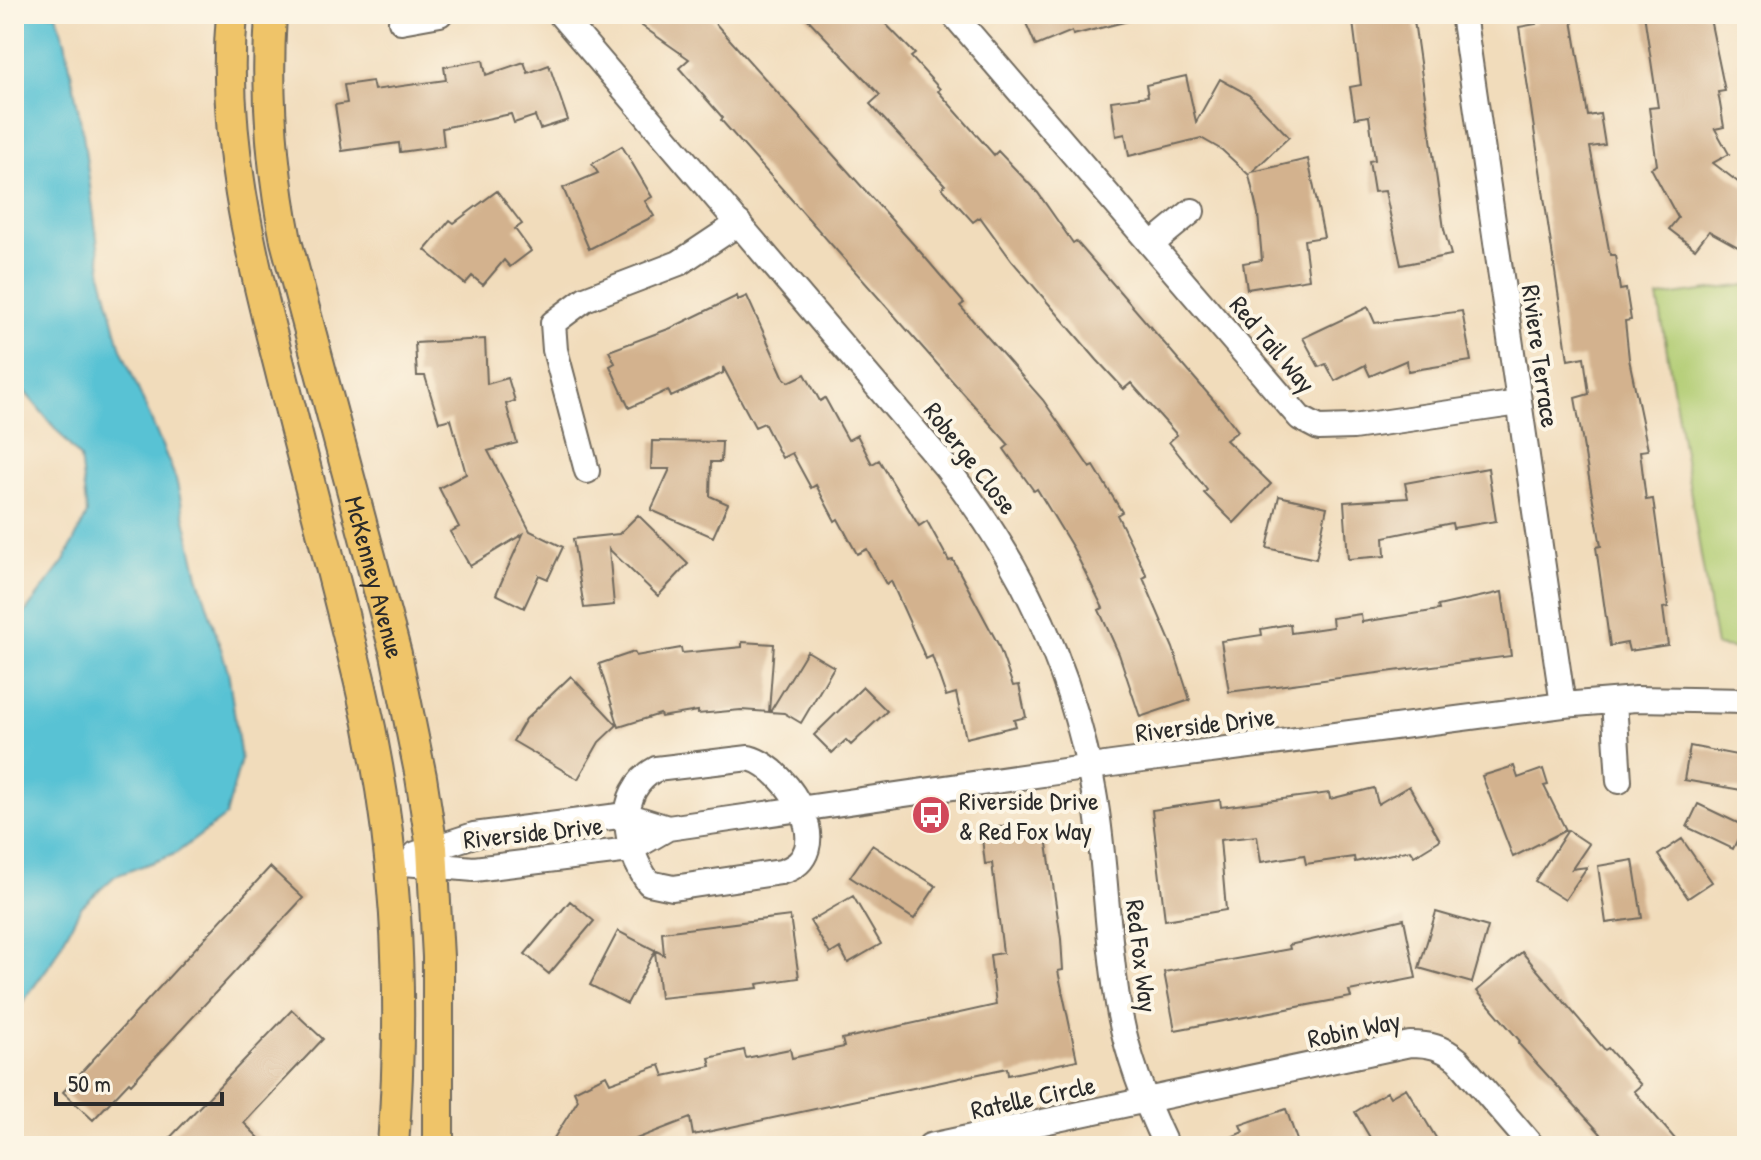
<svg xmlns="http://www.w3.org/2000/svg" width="1761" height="1160" viewBox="0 0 1761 1160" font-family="'Patrick Hand',sans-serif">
	<rect width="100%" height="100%" fill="#fcf5e5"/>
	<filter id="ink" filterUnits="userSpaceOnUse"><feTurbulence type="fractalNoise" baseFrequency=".0125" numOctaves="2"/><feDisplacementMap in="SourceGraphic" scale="16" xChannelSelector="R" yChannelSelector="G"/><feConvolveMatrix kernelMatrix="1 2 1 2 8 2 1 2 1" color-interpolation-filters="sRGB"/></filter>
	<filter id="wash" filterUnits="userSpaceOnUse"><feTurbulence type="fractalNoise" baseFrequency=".006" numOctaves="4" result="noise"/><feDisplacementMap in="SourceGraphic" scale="32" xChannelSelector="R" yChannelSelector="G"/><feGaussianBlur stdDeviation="1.8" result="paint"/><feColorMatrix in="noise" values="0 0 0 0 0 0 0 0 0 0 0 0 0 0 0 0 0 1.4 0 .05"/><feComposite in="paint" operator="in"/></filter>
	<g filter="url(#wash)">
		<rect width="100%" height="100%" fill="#f1dcbb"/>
		<path fill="#b1cc72" stroke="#6e7c4e" stroke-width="2" d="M1747,285V650L1716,646L1658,297Z"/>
		<path fill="#58c2d4" stroke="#427680" stroke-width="2" d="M14,14H56L65,41L83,134L102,276L120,346L176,479L198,576L228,671L241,759L226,816L175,854L115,876L81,907L51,963L14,1014V627L64,561L87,514L80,458L14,379Z"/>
		<g id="blocks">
			<path fill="#d3b28e" d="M625,14H707L923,255L964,303L960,306L1043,400L1090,468L1094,466L1122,512L1117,515L1147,576L1143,578L1173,648L1190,700L1140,717L1119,654L1099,610L1103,608L1073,548L1037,489L1034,491L1004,449L1009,445L721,120L723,118L679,68L689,59Z
				M803,14H876L915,54L911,57L940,89L938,91L994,155L998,151L1038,193L1073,243L1076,241L1222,410L1238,431L1226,440L1271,484L1234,523L1204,493L1207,490L1169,442L1177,435L1131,383L1124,389L1097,360L1012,261L980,217L973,222L942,188L945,185L870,104L880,95Z
				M1022,14H1131L1132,20L1073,35L1072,31L1036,46Z
				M1352,14H1413L1444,229L1451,255L1401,265L1385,191L1374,192L1369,161L1375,160L1369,116L1355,118L1350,87L1361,85Z
				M1571,14L1588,116L1600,114L1605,145L1590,147L1610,255H1615L1620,290L1626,289L1631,320L1625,321L1629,359L1648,450L1640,451L1646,500L1653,499L1668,607L1663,608L1668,645L1629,651L1627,643L1610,646L1596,547L1601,546L1575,398L1589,394L1584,357L1568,360L1519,27L1536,24L1535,18Z
				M1644,14H1709L1725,91L1718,92L1724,127L1715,129L1729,154L1713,163L1747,189V252L1709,231L1695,249L1669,229L1678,218L1651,168L1657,165L1649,108L1658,107Z
				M483,60L486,75L524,62L528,73L549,65L568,120L540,129L535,116L514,123L511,114L442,128L444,146L400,152L399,143L342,151L335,105L347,103L344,85L372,81L374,90L446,80L444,67Z
				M1186,76L1196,122L1220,79L1249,95L1289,137L1252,172L1308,159L1324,237L1304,240L1309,279L1247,289L1243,263L1262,260L1258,214L1249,175L1222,150L1201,138L1129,156L1125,134L1116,136L1111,101L1148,96L1146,85Z
				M622,146L652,197L645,201L654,216L589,249L563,188L598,173L592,164Z
				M497,191L522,224L515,229L531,251L510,267L504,260L483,285L472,276L465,284L425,250L450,220L454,223Z
				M737,296L738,300L747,296L784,378L789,382L805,374L820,401L825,398L848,440L857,435L872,464L879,460L919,526L927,521L949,561L953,560L998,644L1013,686L1019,685L1026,717L1014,720L1016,726L966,738L956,693L946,696L932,656L926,659L891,581L886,584L867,549L857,554L838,519L835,521L816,485L811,488L792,453L782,458L764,423L755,427L723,367V373L671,397L668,390L629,408L610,366L615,363L609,351L671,328Z
				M1368,307L1375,323L1462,311L1471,361L1408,371L1407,360L1370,376L1365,365L1335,381L1326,364L1319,367L1303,338Z
				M485,339L487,384L508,378L515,401L506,404L517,443L488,451L530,531L563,547L548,579L539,575L524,608L496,594L523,534L470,566L450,532L459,527L439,488L466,474L451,419L439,422L425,376H417L415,343Z
				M652,441L722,442L721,462H711L710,496L728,504L713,537L651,510L670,469H651Z
				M1488,468L1496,521L1453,528L1452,523L1384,537L1385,556L1348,559L1344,502L1408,498L1405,483Z
				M1279,496L1327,507L1316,559L1267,548Z
				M638,515L688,564L658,596L609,549L614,605L584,608L573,539L619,534Z
				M1502,592L1511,656L1229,692L1221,641L1262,635L1261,629L1290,624L1291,633L1333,627L1332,618L1361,614L1362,622L1439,610L1438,606Z
				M742,642L774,644L769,712L741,710L698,714V711L661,717L660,714L619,727L599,664L634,652L636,656L681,648L682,653L742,647Z
				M807,651L834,667L801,723L784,713L770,712Z
				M571,676L617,725L599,742L578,779L513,741L526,719Z
				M863,687L887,711L851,745L846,740L832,753L814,735Z
				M1690,746L1747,757V791L1684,780Z
				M1514,766L1518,778L1543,769L1548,785L1544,786L1566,830L1513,857L1482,776Z
				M1409,786L1440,840L1414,856L1410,850L1355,862L1354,857L1306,864L1304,855L1261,862L1257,836L1220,840L1226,910L1165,920L1152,810L1220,800L1221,807L1329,793L1330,799L1374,788L1378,804Z
				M1698,804L1744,826L1733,849L1687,827Z
				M1016,825L1017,834L1045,830L1061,939L1063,970L1058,971L1077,1060L1008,1075L1007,1068L693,1135L690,1118L618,1146H549L578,1100L574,1091L606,1075L610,1083L660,1065L664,1076L711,1066L709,1058L744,1050L746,1058L790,1049L792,1058L844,1047L842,1039L996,1005L990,955L1003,953L992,863L985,864L981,829Z
				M1568,830L1589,844L1572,869L1587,867L1565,900L1535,881Z
				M1682,839L1712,882L1688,898L1658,855Z
				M872,845L936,886L914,919L850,877Z
				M1633,860L1642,918L1606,923L1598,866Z
				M270,867L303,898L131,1084L129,1082L93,1120L63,1092Z
				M853,896L881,944L848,963L840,948L830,954L810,921Z
				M570,901L594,921L549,974L525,954Z
				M1436,912L1488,927L1472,983L1419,968Z
				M790,916L799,978L757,984L758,988L660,998L655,951L627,1004L590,985L618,931L664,955L662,932Z
				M1404,919L1416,978L1349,991L1351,997L1175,1030L1164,972L1290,949L1289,945Z
				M1522,952L1605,1050L1608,1048L1641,1085L1634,1091L1681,1146H1588L1601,1134L1518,1043L1520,1041L1477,991Z
				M292,1010L323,1039L244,1123L267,1146H162Z
				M1406,1088L1441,1146H1375L1355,1112L1387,1092L1390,1097Z
				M1286,1109L1299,1146H1211L1243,1132L1240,1125Z"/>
		</g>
	</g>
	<g filter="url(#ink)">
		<use href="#blocks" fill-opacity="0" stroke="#70695d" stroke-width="2"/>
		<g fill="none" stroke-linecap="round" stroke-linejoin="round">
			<g stroke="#70695d" stroke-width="28">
				<path id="minor" d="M560,14L945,466C1022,562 1073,672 1094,793C1107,866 1106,942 1120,1015C1129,1061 1146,1104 1166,1146
					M953,14L1300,418L1319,428L1353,427L1519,403
					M1463,14L1563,705
					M401,21L440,14
					M1152,244L1192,211
					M587,471L555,350L553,323L585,299L679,263L739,223
					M1614,701L1619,781
					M749,758C791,769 840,856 781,872L673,888L649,883C625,851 613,792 656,769Z
					M416,854L474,835L626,815L668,828
					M393,862L474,869L630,850L668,828L1112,764L1563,705L1636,699L1747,701
					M930,1146L1410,1044C1430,1044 1442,1047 1458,1060L1532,1146"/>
			</g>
			<g stroke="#70695d" stroke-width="34">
				<g id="major">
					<path d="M232,14C221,137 251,254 281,372C307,476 335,579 360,683C397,837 405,988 393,1146"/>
					<path id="s1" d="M271,14C266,92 271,165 286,241L396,654L421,777L432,848L438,957V1146"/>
				</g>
			</g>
			<use href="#minor" stroke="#fff" stroke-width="24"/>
			<use href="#major" stroke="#efc469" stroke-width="30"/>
		</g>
	</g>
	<defs>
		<g id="bus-disc" transform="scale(2)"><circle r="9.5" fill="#d1495b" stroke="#fcf5e5"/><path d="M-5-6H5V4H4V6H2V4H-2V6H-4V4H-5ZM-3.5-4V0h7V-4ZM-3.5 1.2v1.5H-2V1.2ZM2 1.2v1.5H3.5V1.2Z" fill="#fff"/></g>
	</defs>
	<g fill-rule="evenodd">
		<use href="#bus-disc" x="931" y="815"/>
	</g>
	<g text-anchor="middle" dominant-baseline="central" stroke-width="8" stroke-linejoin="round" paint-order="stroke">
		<g font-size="26" fill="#2b2b2b" stroke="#fcf5e5">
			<text transform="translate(1273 344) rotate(50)">Red Tail Way</text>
			<text transform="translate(1541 356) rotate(82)">Riviere Terrace</text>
			<text transform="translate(971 458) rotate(52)">Roberge Close</text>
			<text stroke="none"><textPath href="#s1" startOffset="576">McKenney Avenue</textPath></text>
			<text transform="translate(1205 724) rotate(-7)">Riverside Drive</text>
			<text transform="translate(533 832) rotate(-6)">Riverside Drive</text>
			<text transform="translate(1142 956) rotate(83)">Red Fox Way</text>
			<text transform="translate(1354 1029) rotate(-12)">Robin Way</text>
			<text transform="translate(1033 1097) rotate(-12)">Ratelle Circle</text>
		</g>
		<g font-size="26" fill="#2b2b2b" stroke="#fcf5e5" text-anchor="start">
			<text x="959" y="800">Riverside Drive<tspan x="959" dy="30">&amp; Red Fox Way</tspan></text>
		</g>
	</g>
	<rect width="1761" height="1160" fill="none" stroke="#fcf5e5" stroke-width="48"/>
	<path d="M56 1092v12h166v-12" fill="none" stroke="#2b2b2b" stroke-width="4"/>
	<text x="68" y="1092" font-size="24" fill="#2b2b2b" stroke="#fcf5e5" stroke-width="6" paint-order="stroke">50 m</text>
</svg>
